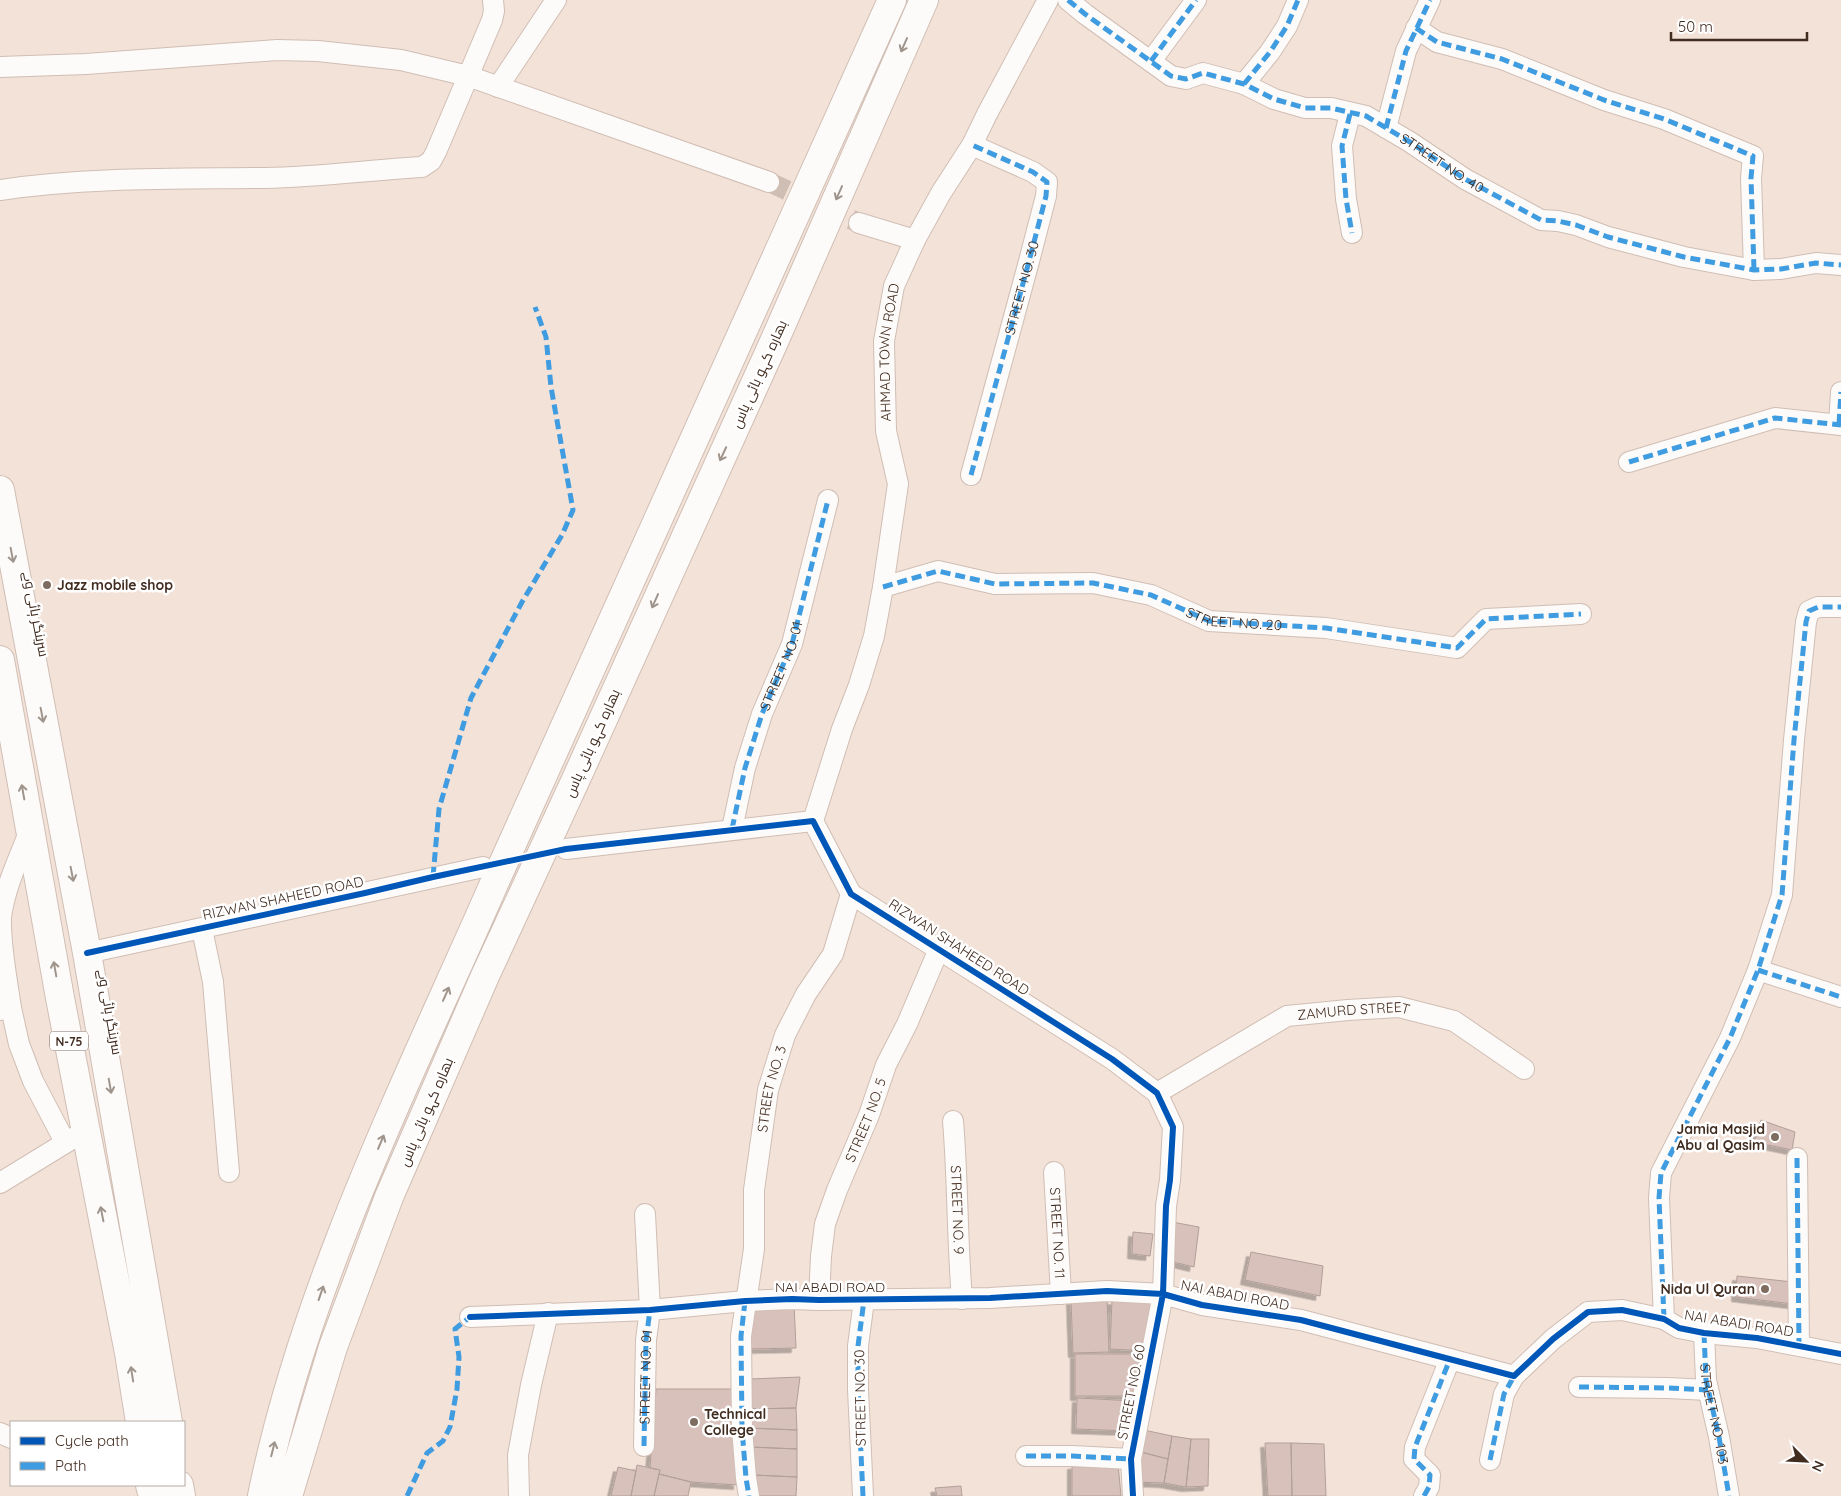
<svg xmlns="http://www.w3.org/2000/svg" width="1841" height="1496" viewBox="0 0 1841 1496" font-family="Quicksand,Cairo,sans-serif">
	<defs>
		<filter id="shadow"><feDropShadow dx="-4.5" dy="4.5" stdDeviation="0" flood-color="#0004"/></filter>
	</defs>
	<rect width="100%" height="100%" fill="#f3e2d8"/>
	<path fill="#d8c1ba" stroke="#b29f99" filter="url(#shadow)" d="M1761,1120L1795,1132L1792,1150L1754,1142Z
		M1172,1222L1199,1227L1194,1267L1165,1260Z
		M1133,1232L1153,1234L1150,1256L1132,1254Z
		M1251,1252L1323,1266L1320,1296L1245,1280Z
		M1737,1276L1793,1282V1304L1736,1297Z
		M1107,1299L1109,1352L1073,1353L1071,1300Z
		M1112,1300L1151,1302L1148,1351L1110,1349Z
		M746,1303H794L796,1348L750,1349Z
		M1075,1354H1139V1396H1075Z
		M800,1377L796,1408L748,1409L750,1379Z
		M656,1389H734L738,1485L691,1482L659,1474L660,1470L650,1468Z
		M1077,1398L1134,1401L1132,1431L1076,1429Z
		M796,1408L797,1430L748,1428V1409Z
		M748,1428L797,1430V1449L750,1447Z
		M1139,1429L1172,1436L1168,1459L1137,1451Z
		M1172,1436L1191,1439L1186,1487L1164,1483Z
		M1191,1439H1209L1208,1486L1186,1487Z
		M1265,1443H1291L1292,1496H1268Z
		M1291,1443L1324,1444L1326,1496H1292Z
		M750,1447L797,1449V1477L753,1475Z
		M1137,1451L1168,1459L1164,1483L1135,1482Z
		M1118,1464L1121,1496H1072V1465Z
		M637,1465L660,1470L654,1496H631Z
		M618,1467L636,1471L631,1496H611Z
		M659,1474L691,1482L688,1496H654Z
		M753,1475L797,1477L796,1496H757Z
		M961,1486L962,1496H937L935,1488Z"/>
	<g fill="none" stroke-linecap="round" stroke-linejoin="round">
		<path stroke="#cfbeb3" stroke-width="20" stroke-dasharray="20 10" stroke-linecap="butt" d="M769,182L859,223"/>
		<g stroke="#d0beb4" stroke-width="22">
			<g id="minor">
				<path id="s1" d="M1068,0L1085,14L1171,76L1186,79L1203,73L1244,84L1274,99L1305,108H1331L1366,116L1410,142L1465,179L1541,220L1558,221L1576,225L1608,237L1684,257L1754,270L1781,269L1816,263L1841,265"/>
				<path d="M1416,28L1437,42L1502,59L1604,100L1664,119L1753,156L1751,178L1754,270"/>
				<path d="M1151,61L1196,0"/>
				<path d="M0,67L86,64L277,50L318,51L401,60L468,76L769,182"/>
				<path d="M1244,84L1270,52L1287,26L1298,0"/>
				<path d="M498,87L556,0"/>
				<path d="M1350,114L1342,146L1346,199L1352,233"/>
				<path d="M1386,128L1406,51L1430,0"/>
				<path d="M0,190C88,177 178,179 266,178C318,177 370,170 422,167L431,161L436,152L492,20L494,11L493,0"/>
				<path d="M859,223L915,240"/>
				<path d="M1839,424L1841,392"/>
				<path d="M1629,462L1775,418L1841,425"/>
				<path d="M971,475L1028,265L1046,196L1047,182L1033,172L972,145"/>
				<path id="s2" d="M883,587L938,571L995,584L1093,583L1151,595L1209,621L1326,628L1457,648L1486,619L1581,614"/>
				<path id="s3" d="M813,821L842,729L859,685L874,636L883,587L898,484L886,431L884,341L894,286L915,240L941,193L972,145L987,114L1048,0"/>
				<path d="M732,829L745,768L762,714L792,644L828,500"/>
				<path d="M566,849L813,821L851,894L1112,1059L1157,1093L1173,1127L1170,1180L1166,1206L1163,1294L1131,1459L1133,1496"/>
				<path d="M202,929L213,982L229,1172"/>
				<path d="M87,953L483,867"/>
				<path d="M1758,970L1841,997"/>
				<path d="M11,1008L19,1044L33,1081L65,1142"/>
				<path d="M0,1010L11,1008C7,979 0,946 1,917C5,887 19,858 30,830"/>
				<path id="s4" d="M1157,1093L1287,1016L1348,1010L1399,1007L1454,1021L1524,1069"/>
				<path id="s5" d="M953,1121C958,1180 957,1240 962,1299"/>
				<path d="M1797,1158L1799,1345"/>
				<path id="s6" d="M1054,1172L1061,1294"/>
				<path d="M0,1183L75,1137"/>
				<path id="s7" d="M819,1300L821,1256L825,1224L837,1190L869,1115L886,1065L907,1024L939,949"/>
				<path d="M470,1317L650,1310L745,1301L792,1299L819,1300L990,1298L1107,1291L1163,1294L1202,1305L1301,1320L1514,1376L1553,1339L1588,1312L1622,1310L1664,1319L1679,1328L1704,1333L1757,1338L1841,1354"/>
				<path d="M1664,1319L1659,1198L1661,1173L1730,1038L1758,970L1782,895L1794,740L1806,622L1809,611L1818,607H1841"/>
				<path d="M1704,1333L1706,1380L1719,1437L1729,1496"/>
				<path d="M1579,1387L1668,1388L1708,1390"/>
				<path d="M0,1433L11,1438"/>
				<path id="s8" d="M644,1446L646,1340L650,1310L645,1214"/>
				<path d="M1026,1456H1072L1131,1459"/>
				<path d="M1490,1460L1504,1394L1514,1376"/>
				<path d="M519,1496L518,1455L531,1385L548,1313"/>
				<path id="s9" d="M749,1496L746,1478L742,1429L741,1336L754,1249V1190L768,1090L785,1035L806,994L833,954L851,894"/>
				<path d="M863,1496L858,1389V1346L864,1300"/>
				<path d="M1424,1496L1429,1487L1430,1475L1414,1459L1415,1447L1450,1359"/>
			</g>
		</g>
		<g stroke="#d0beb4" stroke-width="30">
			<path id="highway" d="M0,490L87,953L168,1422
				M0,660L60,998L129,1353L140,1422
				M150,1485L153,1496
				M179,1485L181,1496
				M262,1496C305,1285 407,1082 493,886C625,590 759,295 892,0
				M288,1496L333,1347L389,1197L485,976L577,777L773,344L924,0"/>
		</g>
		<use href="#minor" stroke="#fdfbf9" stroke-width="20"/>
		<use href="#highway" stroke="#fdfbf9" stroke-width="28"/>
		<g stroke="#3f9ce0" stroke-width="5" stroke-dasharray="10 5" stroke-linecap="butt">
			<path d="M1068,0L1085,14L1171,76L1186,79L1203,73L1244,84L1274,99L1305,108H1331L1366,116L1410,142L1465,179L1541,220L1558,221L1576,225L1608,237L1684,257L1754,270L1781,269L1816,263L1841,265"/>
			<path d="M1416,28L1437,42L1502,59L1604,100L1664,119L1753,156L1751,178L1754,270"/>
			<path d="M1151,61L1196,0"/>
			<path d="M1244,84L1270,52L1287,26L1298,0"/>
			<path d="M1350,114L1342,146L1346,199L1352,233"/>
			<path d="M1386,128L1406,51L1430,0"/>
			<path d="M1839,424L1841,392"/>
			<path d="M1629,462L1775,418L1841,425"/>
			<path id="s10" d="M971,475L1028,265L1046,196L1047,182L1033,172L972,145"/>
			<path d="M883,587L938,571L995,584L1093,583L1151,595L1209,621L1326,628L1457,648L1486,619L1581,614"/>
			<path id="s11" d="M732,829L745,768L762,714L792,644L828,500"/>
			<path d="M433,877L439,809L471,698L522,602L562,535L573,510L551,387L546,337L535,307"/>
			<path d="M1758,970L1841,997"/>
			<path d="M1797,1158L1799,1345"/>
			<path d="M745,1301L741,1336L742,1429L746,1478L749,1496"/>
			<path d="M1664,1319L1659,1198L1661,1173L1730,1038L1758,970L1782,895L1794,740L1806,622L1809,611L1818,607H1841"/>
			<path id="s12" d="M1704,1333L1706,1380L1719,1437L1729,1496"/>
			<path d="M1579,1387L1668,1388L1708,1390"/>
			<path d="M644,1446L646,1340L650,1310"/>
			<path d="M1026,1456H1072L1131,1459"/>
			<path d="M1490,1460L1504,1394L1514,1376"/>
			<path d="M407,1496L427,1453L443,1441L450,1427L457,1389L459,1357L455,1329L470,1317"/>
			<path d="M863,1496L858,1389V1346L864,1300"/>
			<path d="M1424,1496L1429,1487L1430,1475L1414,1459L1415,1447L1450,1359"/>
		</g>
		<g stroke="#fff" stroke-width="9">
			<path id="cycleway" d="M87,953L365,893L433,877L566,849L813,821L851,894L1112,1059L1157,1093L1173,1127L1170,1180L1166,1206L1163,1294L1131,1459L1133,1496
				M470,1317L650,1310L745,1301L792,1299L819,1300L990,1298L1107,1291L1163,1294L1202,1305L1301,1320L1514,1376L1553,1339L1588,1312L1622,1310L1664,1319L1679,1328L1704,1333L1757,1338L1841,1354"/>
		</g>
		<use href="#cycleway" stroke="#0057b8" stroke-width="6"/>
	</g>
	<defs><path id="oneway-shaft" d="M-6 0H5M1.5-3L5.5 0L1.5 3" fill="none" stroke-width="1.6" stroke-linecap="round" stroke-linejoin="round" transform="scale(1.25)"/></defs>
	<g stroke="#9f948c">
		<use href="#oneway-shaft" transform="translate(904 45) rotate(114)"/>
		<use href="#oneway-shaft" transform="translate(839 193) rotate(114)"/>
		<use href="#oneway-shaft" transform="translate(723 454) rotate(115)"/>
		<use href="#oneway-shaft" transform="translate(12 555) rotate(79)"/>
		<use href="#oneway-shaft" transform="translate(655 601) rotate(114)"/>
		<use href="#oneway-shaft" transform="translate(42 715) rotate(79)"/>
		<use href="#oneway-shaft" transform="translate(23 792) rotate(-100)"/>
		<use href="#oneway-shaft" transform="translate(72 874) rotate(79)"/>
		<use href="#oneway-shaft" transform="translate(55 969) rotate(-100)"/>
		<use href="#oneway-shaft" transform="translate(446 994) rotate(-66)"/>
		<use href="#oneway-shaft" transform="translate(110 1086) rotate(80)"/>
		<use href="#oneway-shaft" transform="translate(381 1142) rotate(-67)"/>
		<use href="#oneway-shaft" transform="translate(102 1214) rotate(-101)"/>
		<use href="#oneway-shaft" transform="translate(321 1293) rotate(-71)"/>
		<use href="#oneway-shaft" transform="translate(132 1374) rotate(-99)"/>
		<use href="#oneway-shaft" transform="translate(273 1449) rotate(-76)"/>
	</g>
	<g fill="#7f6c60" stroke="#fff" stroke-width="2">
		<circle cx="47" cy="585" r="5"/>
		<circle cx="1775" cy="1137" r="5"/>
		<circle cx="1765" cy="1289" r="5"/>
		<circle cx="694" cy="1422" r="5"/>
	</g>
	<g text-anchor="middle" dominant-baseline="central" stroke-width="5" stroke-linejoin="round" paint-order="stroke">
		<rect fill="#fff" stroke="#7a6b63" stroke-width="1" x="50" y="1031.5" width="38" height="19" rx="4"/>
		<g font-size="12" font-weight="bold" fill="#412c20">
			<text x="69" y="1041">N-75</text>
		</g>
		<g font-size="14" fill="#412c20" stroke="#fff">
			<text stroke="none"><textPath href="#s1" startOffset="421">STREET NO. 40</textPath></text>
			<text stroke="none"><textPath href="#s10" startOffset="194">STREET NO. 30</textPath></text>
			<text stroke="none"><textPath href="#s3" startOffset="482">AHMAD TOWN ROAD</textPath></text>
			<text transform="translate(759 374) rotate(-66)">بھارہ کہو بائی پاس</text>
			<text transform="translate(36 614) rotate(79)">سرینگر ہائی وے</text>
			<text stroke="none"><textPath href="#s2" startOffset="361">STREET NO. 20</textPath></text>
			<text stroke="none"><textPath href="#s11" startOffset="171">STREET NO. 01</textPath></text>
			<text transform="translate(592 743) rotate(-66)">بھارہ کہو بائی پاس</text>
			<text transform="translate(283 898) rotate(-12)">RIZWAN SHAHEED ROAD</text>
			<text transform="translate(959 947) rotate(33)">RIZWAN SHAHEED ROAD</text>
			<text transform="translate(110 1012) rotate(80)">سرینگر ہائی وے</text>
			<text stroke="none"><textPath href="#s4" startOffset="218">ZAMURD STREET</textPath></text>
			<text stroke="none"><textPath href="#s9" startOffset="410">STREET NO. 3</textPath></text>
			<text transform="translate(426 1112) rotate(-67)">بھارہ کہو بائی پاس</text>
			<text stroke="none"><textPath href="#s7" startOffset="188">STREET NO. 5</textPath></text>
			<text stroke="none"><textPath href="#s5" startOffset="89">STREET NO. 9</textPath></text>
			<text stroke="none"><textPath href="#s6" startOffset="61">STREET NO. 11</textPath></text>
			<text x="830" y="1287">NAI ABADI ROAD</text>
			<text transform="translate(1235 1295) rotate(11)">NAI ABADI ROAD</text>
			<text transform="translate(1739 1323) rotate(9)">NAI ABADI ROAD</text>
			<text stroke="none"><textPath href="#s8" startOffset="69">STREET NO. 01</textPath></text>
			<text transform="translate(1131 1392) rotate(-79)">STREET NO. 60</text>
			<text transform="translate(860 1398) rotate(-91)">STREET NO. 30</text>
			<text stroke="none"><textPath href="#s12" startOffset="82">STREET NO. 103</textPath></text>
		</g>
		<g font-size="14" font-weight="bold" fill="#412c20" stroke="#fff" text-anchor="start">
			<text x="57" y="585">Jazz mobile shop</text>
			<text x="1765" y="1129" text-anchor="end">Jamia Masjid<tspan x="1765" dy="16">Abu al Qasim</tspan></text>
			<text x="1755" y="1289" text-anchor="end">Nida Ul Quran</text>
			<text x="704" y="1414">Technical<tspan x="704" dy="16">College</tspan></text>
		</g>
	</g>
	<rect x="10" y="1421" width="175" height="65" fill="#ffffff" stroke="#b3aba6"/>
	<rect x="20" y="1437" width="25" height="8" fill="#0057b8" stroke="#b3aba6"/>
	<text x="55" y="1446" font-size="15" fill="#412c20">Cycle path</text>
	<rect x="20" y="1462" width="25" height="8" fill="#3f9ce0" stroke="#b3aba6"/>
	<text x="55" y="1471" font-size="15" fill="#412c20">Path</text>
	<g transform="translate(1806 1461) rotate(114)" stroke="#ffffff" stroke-width="4" paint-order="stroke">
	<path d="M0-4L9 19L0 12L-9 19Z" fill="#412c20"/>
	<text y="-8" font-size="14" font-weight="bold" text-anchor="middle" fill="#412c20">N</text>
	</g>
	<path d="M1671 32v8h136v-8" fill="none" stroke="#412c20" stroke-width="2.5"/>
	<text x="1678" y="32" font-size="15" fill="#412c20" stroke="#ffffff" stroke-width="4" paint-order="stroke">50 m</text>
</svg>
